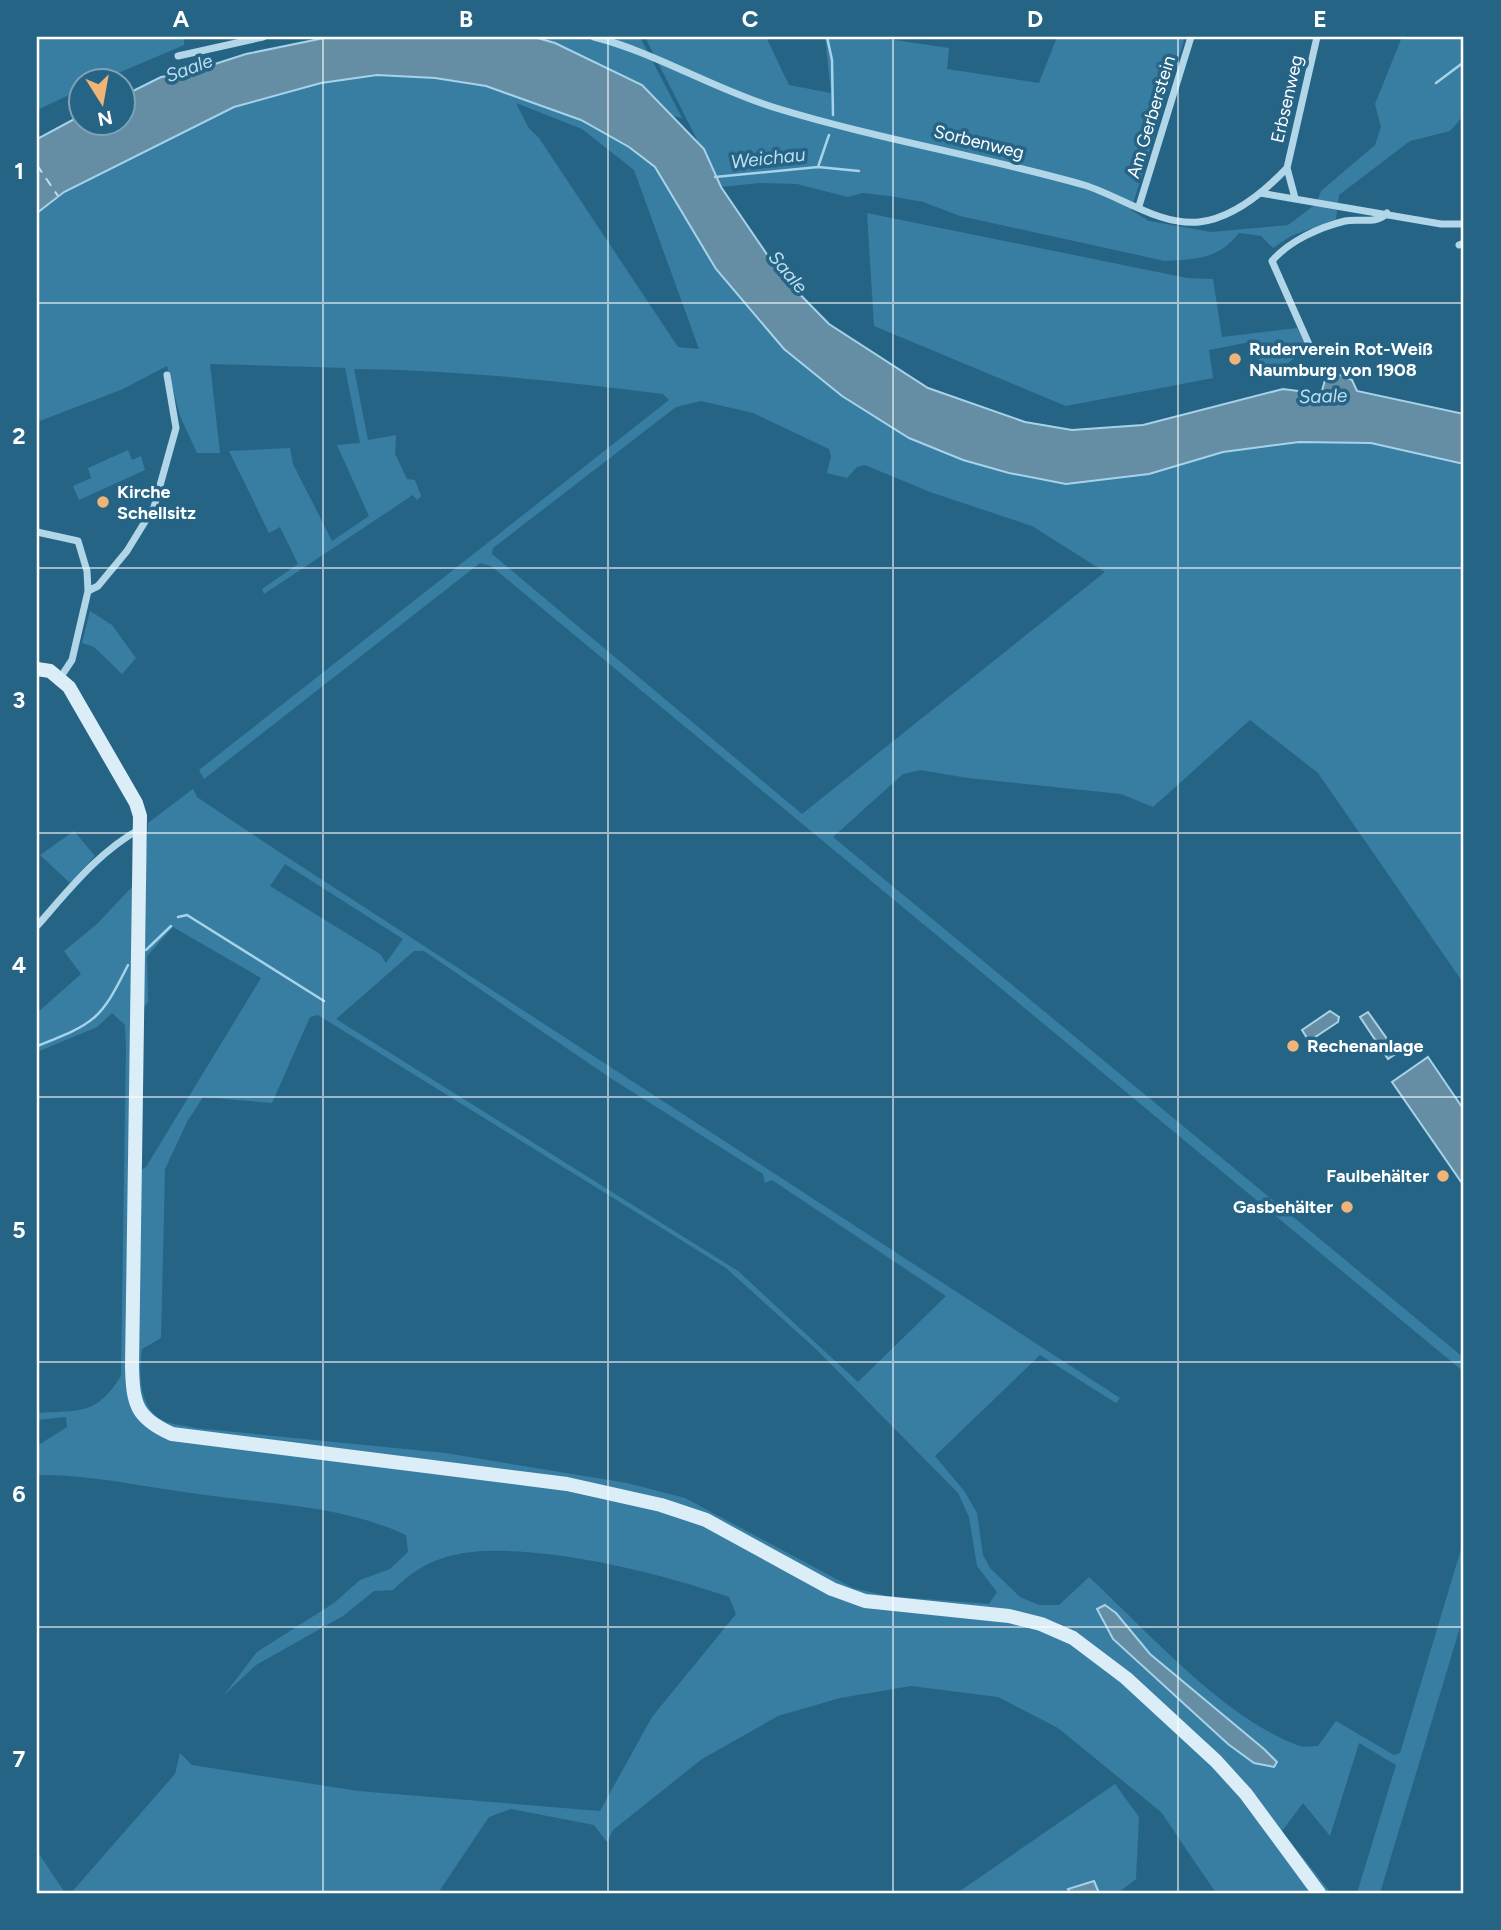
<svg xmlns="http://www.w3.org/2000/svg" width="1501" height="1930" viewBox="0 0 1501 1930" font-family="Figtree,sans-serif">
	<rect width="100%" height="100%" fill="#266486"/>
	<path fill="#387ea2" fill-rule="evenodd" d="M37,37H184V45L102,80H80V90L37,110Z
		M534,37H640L682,118L669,115L642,85Z
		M645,37H766L789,85L831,93L825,37H874L949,48L947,69L1039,83L1057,37H1185L1131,210L1149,221L1211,232L1288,225L1316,204L1321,191L1375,145L1381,127L1375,104L1402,37H1464V115L1450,131L1410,141L1339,195L1336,219L1291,236L1273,248L1261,236L1239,233C1219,259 1197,259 1165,261L960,216L923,202L890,196L862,193L848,197L797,184L759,183L721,187Z
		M377,75C413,77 449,78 484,86C534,97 616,130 653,166C663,175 670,190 678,201L842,396L909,438L963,460L1149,474L1223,452L1299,442L1371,443L1464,464V984L1318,773L1250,720L1153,807L1121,794L968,778L920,770L903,774L833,837L1464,1358V1372L491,566L480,563L204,779L199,770L669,400L663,394C561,381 457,370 354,369L368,440L396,435L395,454L407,479L415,480L421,496L417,500L413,495L264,594L262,589L298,564L280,527L269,533L229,451L290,448L293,464L332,541L369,516L337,445L360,443L345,368L210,364L220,453H197L180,416L167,366L123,389L37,422V213L64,192L234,107L321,83ZM516,103L582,129L634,170L699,349L678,347L539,138L528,127ZM701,401L753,413L829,449L831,456L827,473L847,478L857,467L865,465L930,492L1032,526L1105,572L802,814L492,554L493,548L676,407Z
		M867,213L1187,278L1213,279L1222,337L1297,328L1307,348L1288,363L1261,369L1255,341L1209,350L1213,378L1066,406L874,326Z
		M128,450L132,460L141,456L145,470L79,500L73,486L91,478L88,468Z
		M90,611L112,625L136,658L122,674L94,647L82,643Z
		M193,789L197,797L270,846L1120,1398L1116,1403L1040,1355L935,1456L965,1492L977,1513L983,1555L990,1568L1020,1597L1039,1605H1059L1089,1577C1146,1630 1224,1718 1297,1745C1303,1748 1311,1746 1318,1746L1336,1721L1394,1755L1400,1753L1464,1539V1614L1380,1893H1357L1396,1765L1359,1743L1330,1836L1303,1803L1282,1831L1331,1893H1216L1161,1812L1058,1728L998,1697L911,1686L840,1698L778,1716L702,1759L613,1830L607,1842L594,1825L511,1809L489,1817L438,1893H71L175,1774L180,1753L192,1765L358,1791L600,1811L652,1717L736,1614L729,1597C661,1573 516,1536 446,1557C424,1564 409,1574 393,1590L374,1591L343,1616L256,1665L224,1695L257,1652L334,1603L360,1580L390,1569L408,1552L406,1535C339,1504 263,1504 191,1493C139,1486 89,1474 37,1475V1446L67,1427L66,1417L37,1420V1413C80,1410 96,1416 121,1376L126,1047L125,1025L112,1013L97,1027L37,1052V1013L81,974L64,951L97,924L145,873L148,823ZM285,864L403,939L386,963L380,954L270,886ZM173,927L261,978L146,1167L141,1170L143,1009L148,1002L147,956ZM414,951H424L612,1079L763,1174L765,1183L772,1180L946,1296L858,1382L738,1271L336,1019ZM318,1015L726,1268L816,1349L958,1493L969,1517L977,1566L997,1592L989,1604L887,1596L853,1588L685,1498L627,1483L445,1453L195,1428C185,1425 171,1425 162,1420C138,1407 139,1372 142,1349L161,1338L165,1169L187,1122L203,1097L272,1103L310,1017ZM1116,1613L1150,1654L1264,1749L1229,1744L1113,1639L1103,1623Z
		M74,831L95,856L70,883L40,855Z
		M1115,1784L1139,1817L1136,1879L1118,1893H1099L1093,1881L1068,1890L1070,1893H957Z
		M37,1851L65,1893H37Z"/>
	<path fill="#658ea5" stroke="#a6d3e9" stroke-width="2" d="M329,37H534L555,43L642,85L704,149L721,187L781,275L829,324L928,388L1025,422L1072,430L1143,425L1283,389L1321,394L1328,370L1352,380L1357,391L1464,414V464L1371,443L1299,442L1223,452L1149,474L1066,484L1009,473L963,460L909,438L842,396L784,349L716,269L655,167L629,147L581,120L486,86L435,78L377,75L321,83L234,107L64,192L37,213V139L80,116V122H122L123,96L161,77L190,72L246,54Z
		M1330,1011L1339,1017L1338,1022L1309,1041L1302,1030Z
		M1368,1012L1397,1053L1388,1059L1360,1017Z
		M1428,1057L1464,1110V1186L1392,1082Z
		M1105,1605L1116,1613L1150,1654L1264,1749L1277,1762L1274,1767L1254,1763L1228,1744L1113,1639L1097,1609Z
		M1094,1881L1099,1893H1070L1068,1889Z"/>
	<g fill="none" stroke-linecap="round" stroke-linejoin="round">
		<path stroke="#a6d3e9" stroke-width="2.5" d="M827,37L832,60L833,115
			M1436,83L1464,62
			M818,167L829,135
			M715,177L818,167L859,171
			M178,917L187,915L324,1001
			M146,950L171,926
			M37,1046C95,1023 100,1021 128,965"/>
		<path stroke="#bddff0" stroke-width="2" stroke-dasharray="9 7" stroke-linecap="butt" d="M37,165L58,196"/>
		<path stroke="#b1d6e8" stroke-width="7" d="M594,37C657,53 713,89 776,108C877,139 982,156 1084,185C1120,196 1160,226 1199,222C1233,218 1264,192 1287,168
			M178,56L263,37
			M1260,193L1441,224H1464
			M1295,198L1287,168L1317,37
			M1139,206L1191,37
			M1459,245L1464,243
			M1311,349L1272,261C1289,241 1320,227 1345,221C1359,218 1377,225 1387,213
			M37,532L78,541L87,571L88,591
			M60,678L72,660L88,591L98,586L127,551L154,507L176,428L167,375
			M37,926C68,891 98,852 140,829"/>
		<path stroke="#dbedf7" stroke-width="14" d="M37,669L50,671L69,687L136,803L140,816L132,1367C133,1404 136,1418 172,1434L567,1484L661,1505L706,1520L832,1589L865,1601L1009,1616L1041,1624L1073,1638L1126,1678L1216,1761L1246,1794L1319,1893"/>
	</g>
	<path fill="none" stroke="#fff" stroke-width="2" stroke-opacity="0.55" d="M323,37V1893M608,37V1893M893,37V1893M1178,37V1893M37,303H1464M37,568H1464M37,833H1464M37,1097H1464M37,1362H1464M37,1627H1464"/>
	<g fill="#f1b477" stroke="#266486" stroke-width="2.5">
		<circle cx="1235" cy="359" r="7"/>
		<circle cx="103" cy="502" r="7"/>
		<circle cx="1293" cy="1046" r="7"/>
		<circle cx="1443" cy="1176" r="7"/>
		<circle cx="1347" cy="1207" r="7"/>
	</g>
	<g text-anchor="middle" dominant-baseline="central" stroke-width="7" stroke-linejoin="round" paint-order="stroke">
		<g font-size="18" fill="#fff" stroke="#266486">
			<text transform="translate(1287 99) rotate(-77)">Erbsenweg</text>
			<text transform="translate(1151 117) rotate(-73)">Am Gerberstein</text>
			<text transform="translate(979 142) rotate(14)">Sorbenweg</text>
		</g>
		<g font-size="18" font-weight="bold" fill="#fff" stroke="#266486" text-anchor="start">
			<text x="1249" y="349">Ruderverein Rot-Weiß<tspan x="1249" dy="21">Naumburg von 1908</tspan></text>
			<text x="117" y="492">Kirche<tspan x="117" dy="21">Schellsitz</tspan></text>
			<text x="1307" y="1046">Rechenanlage</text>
			<text x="1429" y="1176" text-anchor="end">Faulbehälter</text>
			<text x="1333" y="1207" text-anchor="end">Gasbehälter</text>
		</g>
		<g font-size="19" font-style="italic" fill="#bddff0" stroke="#266486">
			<text transform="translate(189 68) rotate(-20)">Saale</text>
			<text transform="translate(768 158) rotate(-6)">Weichau</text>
			<text transform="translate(788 272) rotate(50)">Saale</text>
			<text transform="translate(1323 396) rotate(-2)">Saale</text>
		</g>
	</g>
	<rect width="1501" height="1930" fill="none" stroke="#266486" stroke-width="77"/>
	<g transform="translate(102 102) rotate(169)"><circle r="33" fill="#266486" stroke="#7da2b6" stroke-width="2"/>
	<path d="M0-5L12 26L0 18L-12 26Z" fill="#f1b477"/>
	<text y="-10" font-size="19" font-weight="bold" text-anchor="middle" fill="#ffffff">N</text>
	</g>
	<rect x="38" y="38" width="1424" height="1854" fill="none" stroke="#fff" stroke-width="2.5"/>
	<g font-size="23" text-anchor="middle" font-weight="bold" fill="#fff">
		<text x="181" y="27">A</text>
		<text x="466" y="27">B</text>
		<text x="750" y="27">C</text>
		<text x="1035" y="27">D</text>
		<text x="1320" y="27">E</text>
		<text x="19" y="179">1</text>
		<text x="19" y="444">2</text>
		<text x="19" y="708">3</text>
		<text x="19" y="973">4</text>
		<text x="19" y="1238">5</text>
		<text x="19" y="1502">6</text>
		<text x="19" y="1767">7</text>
	</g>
</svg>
